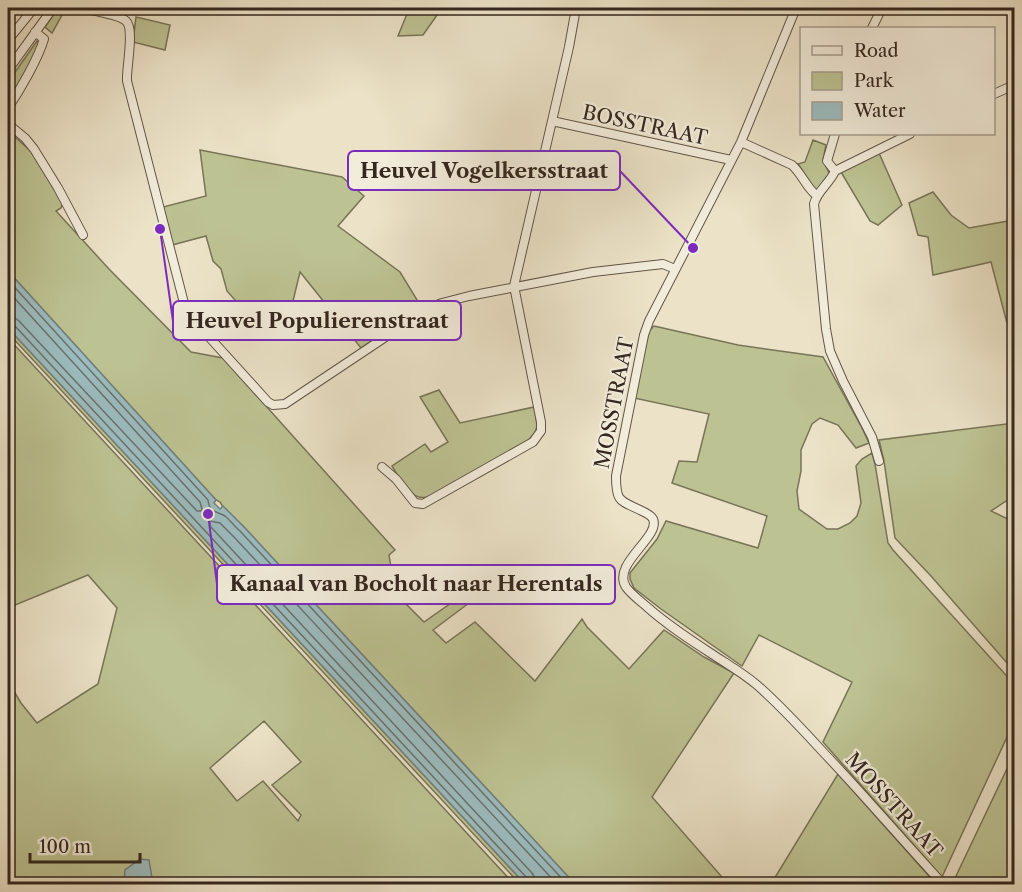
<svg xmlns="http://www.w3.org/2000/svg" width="1022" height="892" viewBox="0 0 1022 892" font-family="'Libre Caslon Text',serif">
	<rect width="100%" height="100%" fill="#ebe2c7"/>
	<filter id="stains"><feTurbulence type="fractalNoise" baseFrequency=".00333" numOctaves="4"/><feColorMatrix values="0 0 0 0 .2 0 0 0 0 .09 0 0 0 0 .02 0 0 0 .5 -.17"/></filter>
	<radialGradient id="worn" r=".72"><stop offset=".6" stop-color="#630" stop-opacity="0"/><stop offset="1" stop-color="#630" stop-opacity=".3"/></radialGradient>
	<path fill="#bdc292" stroke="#787458" stroke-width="1.5" fill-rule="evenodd" d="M58,8H66L52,33L45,27Z
		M395,8H442L423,35L398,36L409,9Z
		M136,17L170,25L165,50L133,42Z
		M37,41L39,42L38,48L8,105V82Z
		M8,131L32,152L63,202L61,208L56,211L109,269L191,352L223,358L395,550L389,555L393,579L405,603L424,622L474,587L481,594L433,630L446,643L475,622L535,681L582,619L587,627L629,669L664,630L704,657L734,673L652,797L728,884H575L244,527L223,507L220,502L216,500L8,271Z
		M813,140L826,145L823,160L829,173V176L818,190L814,189C808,181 804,172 798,164L805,162Z
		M200,150L342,177L364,196L338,226L400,272L422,308L361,348L300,272L293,301L267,321L258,308L249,316L227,291L221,269L213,261L206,236L172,245L163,207L206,196Z
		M879,153L902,205L878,225L870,221L841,172Z
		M933,192L951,215L969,228L1014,220V350L991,262L933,275L928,237L918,235L909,203Z
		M654,326L738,345L823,357L862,428L869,443L856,448L838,425L820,418L812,424L801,450V471L797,491L799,509L827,529H838L850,523L857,516L861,503L856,466L862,459L872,453L875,464L888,543L893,550L1014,684V722L942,877L823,742L852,682L759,635L742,666L739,664L661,609L634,588L630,579V573L657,539L666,521L758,548L767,516L672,483L679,461L697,462L709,414L634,398L649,331Z
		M8,328L525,884H520L8,333Z
		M8,338L514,884H8V830L10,828L8,824V681L21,703L37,723L98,684L117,608L88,575L8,608ZM264,721L301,762L272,785L301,815L298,821L263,781L237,801L210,768Z
		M439,390L460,423L534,407C538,425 540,433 524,443L431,496C411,504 401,480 392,466L425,444L431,452L448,442L420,397Z
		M1014,423V488L1009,499L991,511L1014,522V671L931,576L895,538L884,461L879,440Z
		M1014,754V884H964L956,876Z
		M838,774L936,884H771Z"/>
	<path fill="#9cbcbf" stroke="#72807f" stroke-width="1.5" d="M8,271L216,500L214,503L220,509L223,506L244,527L575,884H525L8,328Z
		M140,859L149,860L153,884H124L125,870Z"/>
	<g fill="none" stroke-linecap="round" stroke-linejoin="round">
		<path stroke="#68726f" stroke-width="1.5" d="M8,280L208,500C210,514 215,510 225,516C230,520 235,527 240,531L567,884
			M8,291L200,502L202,509L201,511H197L19,321L14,317H8
			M8,324L15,326L527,878L529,884
			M536,884L535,878L532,873L210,526V521L220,523L234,537L557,884"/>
		<g stroke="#625649" stroke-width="10">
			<path id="minor" d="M81,8C91,10 120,15 126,21C135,29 126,68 127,81L185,307L191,317L268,402L273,405L285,404L429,308L442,303L469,296L593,272L663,264L675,269
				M796,8L741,142L649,321L644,335L616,476C616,503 620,500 642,511C646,513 651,515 653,519C661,537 611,564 626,587C631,594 639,600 646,606C666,624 689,639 712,654C727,664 743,673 757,685C781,706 803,730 824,753C865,796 903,841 943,884
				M872,28L882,8
				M8,40L34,8
				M8,70L53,8
				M994,94L1014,85
				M8,108C20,90 38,59 44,39L35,32
				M552,121L731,160
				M8,124L25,138L34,149L58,188L83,235
				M835,134L827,161L835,171
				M741,142L792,165C802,174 806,187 816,195
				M879,461L872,437L843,381L830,351L826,329L814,204C817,191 830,183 835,171L910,134
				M382,467L396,479L415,503L423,504L533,442L541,431V422L514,286L569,47L576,8"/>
		</g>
		<use href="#minor" stroke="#f2ecdb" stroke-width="8"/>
	</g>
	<g text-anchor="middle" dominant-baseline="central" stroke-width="4.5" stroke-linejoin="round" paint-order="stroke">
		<g font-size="20" fill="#34271f" stroke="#f2ecdb">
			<text transform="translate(645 125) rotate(12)">BOSSTRAAT</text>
			<text transform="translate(614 403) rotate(-79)">MOSSTRAAT</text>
			<text transform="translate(894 805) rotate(48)">MOSSTRAAT</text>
		</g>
	</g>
	<path fill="none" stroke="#7b2cbf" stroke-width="2" d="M693 248L620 171M160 229L173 321M208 514L217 584"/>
	<g fill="#7b2cbf" stroke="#f2ecdb" stroke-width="2">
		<circle cx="693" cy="248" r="6"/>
		<circle cx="160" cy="229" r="6"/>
		<circle cx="208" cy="514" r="6"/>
	</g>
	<g fill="#f2ecdb" stroke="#7b2cbf" stroke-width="2">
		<rect x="348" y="151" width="272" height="39" rx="6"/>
		<rect x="173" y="301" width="288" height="39" rx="6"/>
		<rect x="217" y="565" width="398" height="39" rx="6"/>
	</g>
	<g font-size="21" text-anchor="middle" font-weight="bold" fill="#34271f">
		<text x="484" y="178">Heuvel Vogelkersstraat</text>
		<text x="317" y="328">Heuvel Populierenstraat</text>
		<text x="416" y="591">Kanaal van Bocholt naar Herentals</text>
	</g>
	<rect width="1022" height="892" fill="none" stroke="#ebe2c7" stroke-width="30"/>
	<rect x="9" y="9" width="1004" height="874" fill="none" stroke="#34271f" stroke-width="3"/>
	<rect x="15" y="15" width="992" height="862" fill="none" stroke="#34271f" stroke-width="1.5"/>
	<rect x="800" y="27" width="195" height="108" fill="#f2ecdb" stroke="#a69d90" stroke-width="1.5"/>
	<rect x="812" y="46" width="30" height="9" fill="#f2ecdb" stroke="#a69d90" stroke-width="1.5"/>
	<text x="854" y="57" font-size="18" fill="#34271f">Road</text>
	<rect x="812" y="72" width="30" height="18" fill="#bdc292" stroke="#a69d90" stroke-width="1.5"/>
	<text x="854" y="87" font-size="18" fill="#34271f">Park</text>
	<rect x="812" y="102" width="30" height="18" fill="#9cbcbf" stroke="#a69d90" stroke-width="1.5"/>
	<text x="854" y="117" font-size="18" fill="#34271f">Water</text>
	<path d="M30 853v9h110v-9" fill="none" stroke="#34271f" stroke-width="3"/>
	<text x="39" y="853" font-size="18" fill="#34271f" stroke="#f2ecdb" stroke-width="4.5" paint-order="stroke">100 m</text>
	<rect width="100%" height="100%" filter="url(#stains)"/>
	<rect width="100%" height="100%" fill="url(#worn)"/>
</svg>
